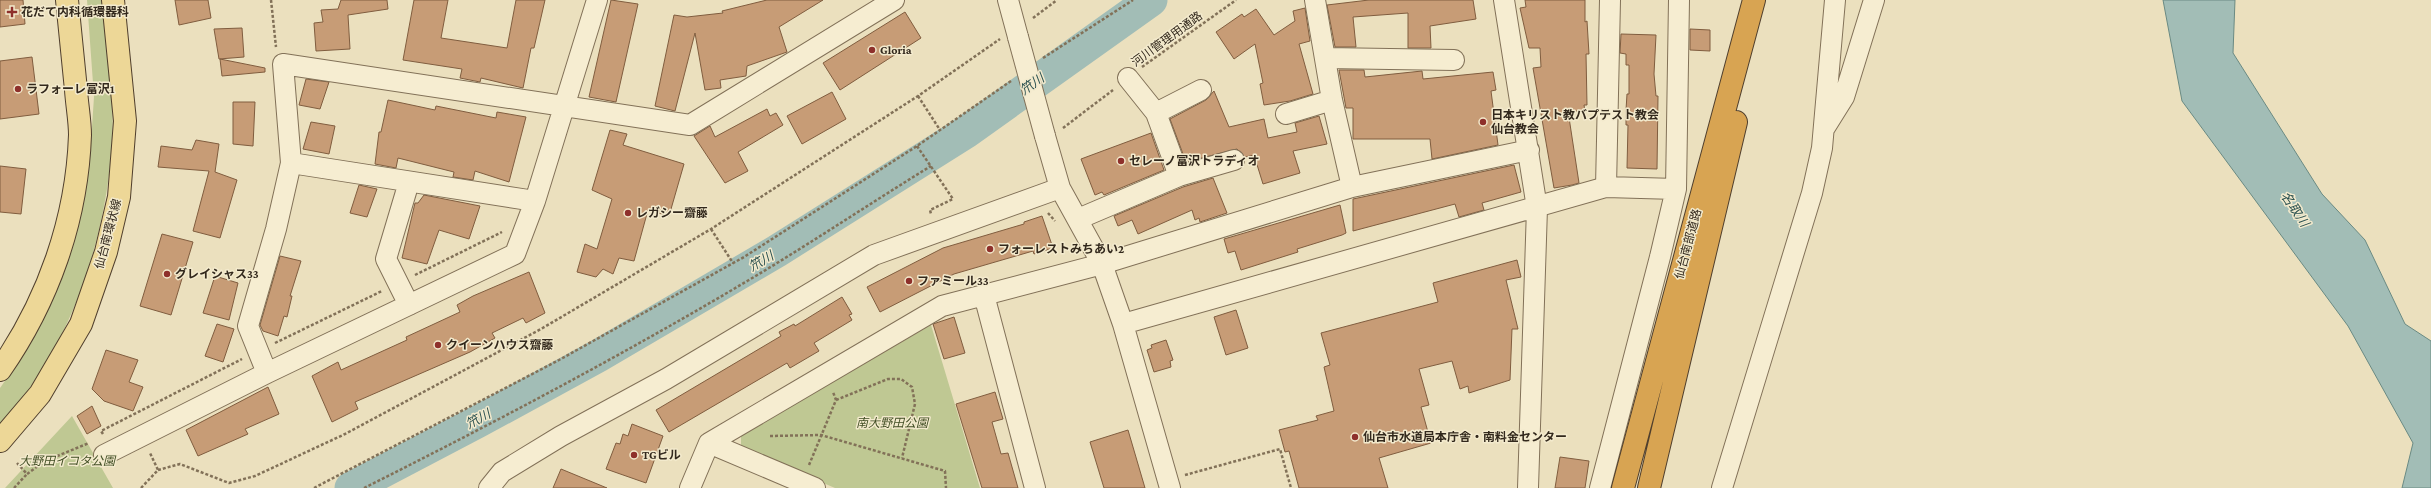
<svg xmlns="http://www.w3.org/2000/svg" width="2431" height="488" viewBox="0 0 2431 488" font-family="'Crimson Pro','Noto Sans JP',serif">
	<rect width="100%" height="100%" fill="#ebe0be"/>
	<path fill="#bfc893" d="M87,0H103C107,48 115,97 112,145C107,214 89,282 57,344C42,374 21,400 0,426V388L30,345L47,310L67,260L80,213L90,156L94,97Z
		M931,325L980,488H835L741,448V435Z
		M72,416L113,488H5Z"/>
	<path fill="#a2bdb6" stroke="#6a8a83" d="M2163,0H2235L2233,53L2322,194L2365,240L2405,324L2431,341V488H2402L2413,443L2348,326L2182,101Z"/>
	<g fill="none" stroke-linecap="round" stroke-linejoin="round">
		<path stroke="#a2bdb6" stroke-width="33" d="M351,488L477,422L598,356L777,251L966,132L1151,0"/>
	</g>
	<path fill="#c79c76" stroke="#805d3f" d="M0,0H23L25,24L0,27Z
		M175,0H208L211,18L179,25Z
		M341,0H387L388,9L348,15L350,49L316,51L314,23L323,22L321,10L338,9Z
		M414,0H448L441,38L507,48L516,0H545L534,48H531L523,88L481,78L480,82L460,78L462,69L403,60Z
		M611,0L638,4L616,102L589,97Z
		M767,0H823L779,27L787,52L747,66L746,76L720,80L721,88L705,90L695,33L675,111L655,106L674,15L687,17L723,13L722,11Z
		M1369,0H1473L1476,19L1430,26L1431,48H1408V13L1353,17L1356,47H1335L1327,5Z
		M1525,0H1585V22L1587,21L1589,54H1586L1587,105H1584L1585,111H1568L1579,183L1572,185L1554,188L1533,68L1541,67L1540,48H1529L1520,8L1526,7Z
		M1305,8L1310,41L1299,44L1313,94L1290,101L1264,105L1260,84L1263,83L1255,44L1234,59L1216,32L1242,14L1244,17L1256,9L1274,35L1295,21L1293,11Z
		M905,12L921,38L840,90L823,63Z
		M242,28L244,57L219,59L214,29Z
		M1690,29L1710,30V51L1690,50Z
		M1621,34L1656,35L1654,74L1656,96H1658L1657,169L1627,168L1628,125H1626V110L1627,94H1629V65H1626V54L1620,53Z
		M32,57L39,114L0,119V61Z
		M220,59L265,68V72L222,76Z
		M1339,70H1364L1365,77L1422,71L1423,79L1493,72L1496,90L1491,91L1498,145L1432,159L1430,139H1353V108H1346Z
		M306,79L329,82L320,109L299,105Z
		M1214,91L1229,127L1264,119L1268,138L1297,132L1295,123L1319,116L1327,144L1293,151L1300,173L1263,184L1254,155L1245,157L1237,149L1186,162L1170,119L1206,100Z
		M832,92L846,119L802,144L787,116Z
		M388,100L435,110L436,106L496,118L497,112L526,117L509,182L475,171L473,180L453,177L454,172L398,158L396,168L375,164L379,132H381Z
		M233,102H255L253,146L233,144Z
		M767,109L770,116L776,113L783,125L738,152L748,171L725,183L694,136L710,126L715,137Z
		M311,122L335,126L329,154L303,149Z
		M610,130L627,134L623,145L684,164L669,216L648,210L634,261L619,258L613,274L603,269L596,277L577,272L585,244L597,249L612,199L592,190Z
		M1151,133L1164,170L1104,195L1102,192L1095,195L1081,159Z
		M196,140L219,144L215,172L237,180L220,238L193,231L209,171L158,167L161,146L192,150Z
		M1514,165L1521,192L1482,203L1484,210L1459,217L1455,204L1353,231V199Z
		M0,166L26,169L21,214L0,212Z
		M1213,178L1227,213L1200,222L1199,218L1195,220L1192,210L1138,234L1132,220L1118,226L1114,216L1183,187Z
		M359,185L377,189L367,217L350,213Z
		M424,195L480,206L469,239L439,230L427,264L402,258L415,203H418Z
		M1340,205L1346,233L1342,235L1297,249L1298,252L1241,270L1235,251L1228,253L1224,239Z
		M1042,216L1053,248L1034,254L1033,251L954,274L880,312L867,287L943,248L1024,224V222Z
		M162,234L193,242L171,315L140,306Z
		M280,256L301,261L290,296H292L287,317L284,316L278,336L263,331L260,325Z
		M1517,260L1521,277L1506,280L1518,329H1512L1510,380L1469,393L1468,386L1460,389L1452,361L1419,369L1429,405L1421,407L1431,443L1379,458L1388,488H1299L1289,451L1285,452L1279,430L1318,420L1316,416L1334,411L1324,367L1330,365L1321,333L1438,302L1433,283Z
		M529,272L545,313L526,323L523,318L492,333L495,338L470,352L355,402L358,409L332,422L312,376L338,362L341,370L407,340L406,337L460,312L457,305L473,296Z
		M215,276L238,283L229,320L203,313Z
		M842,297L852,314L849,315L852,320L814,343L819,351L790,368L787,363L669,432L656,410L781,336L779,332L794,324L795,326Z
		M1236,310L1248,348L1226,355L1214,317Z
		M954,317L965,353L944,359L933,324Z
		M217,324L234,329L223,362L205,356Z
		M1166,340L1173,360L1170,361L1171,367L1154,372L1147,350L1152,348L1151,345Z
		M106,350L138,360L129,382L143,387L133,411L104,401L92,389Z
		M268,387L279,414L245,429L248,434L198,456L186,430Z
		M995,392L1003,419L992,422L1001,454L1008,453L1018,488H982L956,404Z
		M92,406L101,426L87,434L77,416Z
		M632,424L663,436L646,483L606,469L616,443L620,444L623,434L628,436Z
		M1128,430L1145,488H1104L1090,442Z
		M1560,457L1589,461L1585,488H1555Z
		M561,469L607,488H553Z"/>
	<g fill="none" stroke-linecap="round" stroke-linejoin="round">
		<g stroke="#827158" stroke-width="22">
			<path id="minor" d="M1008,0L1018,37
				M1315,0L1332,100L1352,187
				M1504,0L1537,208L1528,488
				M1326,58L1454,60
				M1156,113L1201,90
				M1286,114L1332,100
				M1824,129L1844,97L1874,0
				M1045,136L1060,188L1102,264L1123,324L1170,488
				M291,163L535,201
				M1179,176L1234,160
				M1606,187L1610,0
				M1078,219L1179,176L1156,113L1128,78
				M984,295L1035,488
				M409,305L386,259L409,182
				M1123,324L1606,187L1676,189
				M267,373L248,326L276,229L291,163L283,64L690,125L894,0
				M709,443L815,488
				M104,455L267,373L515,254L535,201L597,0
				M489,488L502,472L561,436L666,379L874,255L1060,188
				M690,488L709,443L942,306L1102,264L1352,187L1529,150
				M1600,488L1660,257L1676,189L1679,0
				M1722,488L1812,193L1822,148L1835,0"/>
		</g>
		<g stroke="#503f2d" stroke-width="24">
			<path id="major" d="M0,370C48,301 77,220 80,135C80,121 77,105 76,90C73,60 70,30 67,0
				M0,441L40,394L81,324L106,252L119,197L125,121L113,0"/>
		</g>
		<g stroke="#503f2d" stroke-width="24">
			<path id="highway" d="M1623,488L1754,0
				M1649,488L1736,122"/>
		</g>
		<path stroke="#827158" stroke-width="2.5" stroke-dasharray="3 2" stroke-linecap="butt" d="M271,0L276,47
			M1033,18L1057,0
			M1043,58L1133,0
			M1142,67L1236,0
			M918,96L940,130
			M1063,128L1113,90
			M917,146L953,199L930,210L931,214
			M1048,213L1055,221
			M711,229L733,263
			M415,275L502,232
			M275,343L382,291
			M836,400L888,379H901L912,387L915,404L902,458
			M103,434L101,431L242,359
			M770,436L821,435L945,471L946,488
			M17,463L27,474L45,461L89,443
			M809,465L836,400L833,392
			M158,470L180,464L229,483L255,476L345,434L541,329L711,229L918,96L1000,39
			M1185,475L1280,449L1291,488
			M14,488L27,474
			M141,488L158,470L150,453
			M314,488L559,360L744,257L917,146L1011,81
			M364,488C498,421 630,351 759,274C817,239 874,201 931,166"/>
		<use href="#minor" stroke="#f6edd1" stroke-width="20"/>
		<use href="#major" stroke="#edd797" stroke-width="22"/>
		<use href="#highway" stroke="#d8a452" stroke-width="22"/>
		<g stroke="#827158" stroke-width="22" stroke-linecap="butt">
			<path id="minor-bridge" d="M1018,37L1045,136"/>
		</g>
		<use href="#minor-bridge" stroke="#f6edd1" stroke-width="20"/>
	</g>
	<g fill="#8e302b" stroke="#f3eacd" stroke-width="1.5">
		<path d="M10 6h4v4h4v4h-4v4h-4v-4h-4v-4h4z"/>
		<circle cx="872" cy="50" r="4"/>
		<circle cx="18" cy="89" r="4"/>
		<circle cx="1483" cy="122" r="4"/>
		<circle cx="1121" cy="161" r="4"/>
		<circle cx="628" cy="213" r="4"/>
		<circle cx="990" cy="249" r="4"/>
		<circle cx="167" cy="274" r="4"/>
		<circle cx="909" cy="281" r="4"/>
		<circle cx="438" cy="345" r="4"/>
		<circle cx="1355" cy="437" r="4"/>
		<circle cx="634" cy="455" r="4"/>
	</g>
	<g text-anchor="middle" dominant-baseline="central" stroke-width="3" stroke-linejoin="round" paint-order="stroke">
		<g font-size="12" font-weight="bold" fill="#32281c" stroke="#f3eacd" text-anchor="start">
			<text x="21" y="12">花だて内科循環器科</text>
			<text x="880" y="50">Gloria</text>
			<text x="26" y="89">ラフォーレ富沢1</text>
			<text x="1491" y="115">日本キリスト教バプテスト教会<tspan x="1491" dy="14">仙台教会</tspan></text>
			<text x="1129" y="161">セレーノ富沢トラディオ</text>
			<text x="636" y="213">レガシー齋藤</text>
			<text x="998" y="249">フォーレストみちあい2</text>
			<text x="175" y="274">グレイシャス33</text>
			<text x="917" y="281">ファミール33</text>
			<text x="446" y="345">クイーンハウス齋藤</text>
			<text x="1363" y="437">仙台市水道局本庁舎・南料金センター</text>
			<text x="642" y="455">TGビル</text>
		</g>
		<g font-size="12" fill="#32281c" stroke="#f3eacd">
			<text transform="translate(1167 39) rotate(-36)">河川管理用通路</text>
			<text transform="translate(108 234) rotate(-75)">仙台南環状線</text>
			<text transform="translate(1688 244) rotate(-75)">仙台南部道路</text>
		</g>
		<g font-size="12" font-style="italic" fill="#414e24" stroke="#f3eacd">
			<text x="892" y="423">南大野田公園</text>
			<text x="67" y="461">大野田イコタ公園</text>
		</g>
		<g font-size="13" font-style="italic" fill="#2c5251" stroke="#f3eacd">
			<text transform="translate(1032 84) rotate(-35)">笊川</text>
			<text transform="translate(2295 209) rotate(56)">名取川</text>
			<text transform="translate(761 261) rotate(-30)">笊川</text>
			<text transform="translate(478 419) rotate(-28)">笊川</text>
		</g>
	</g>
</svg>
